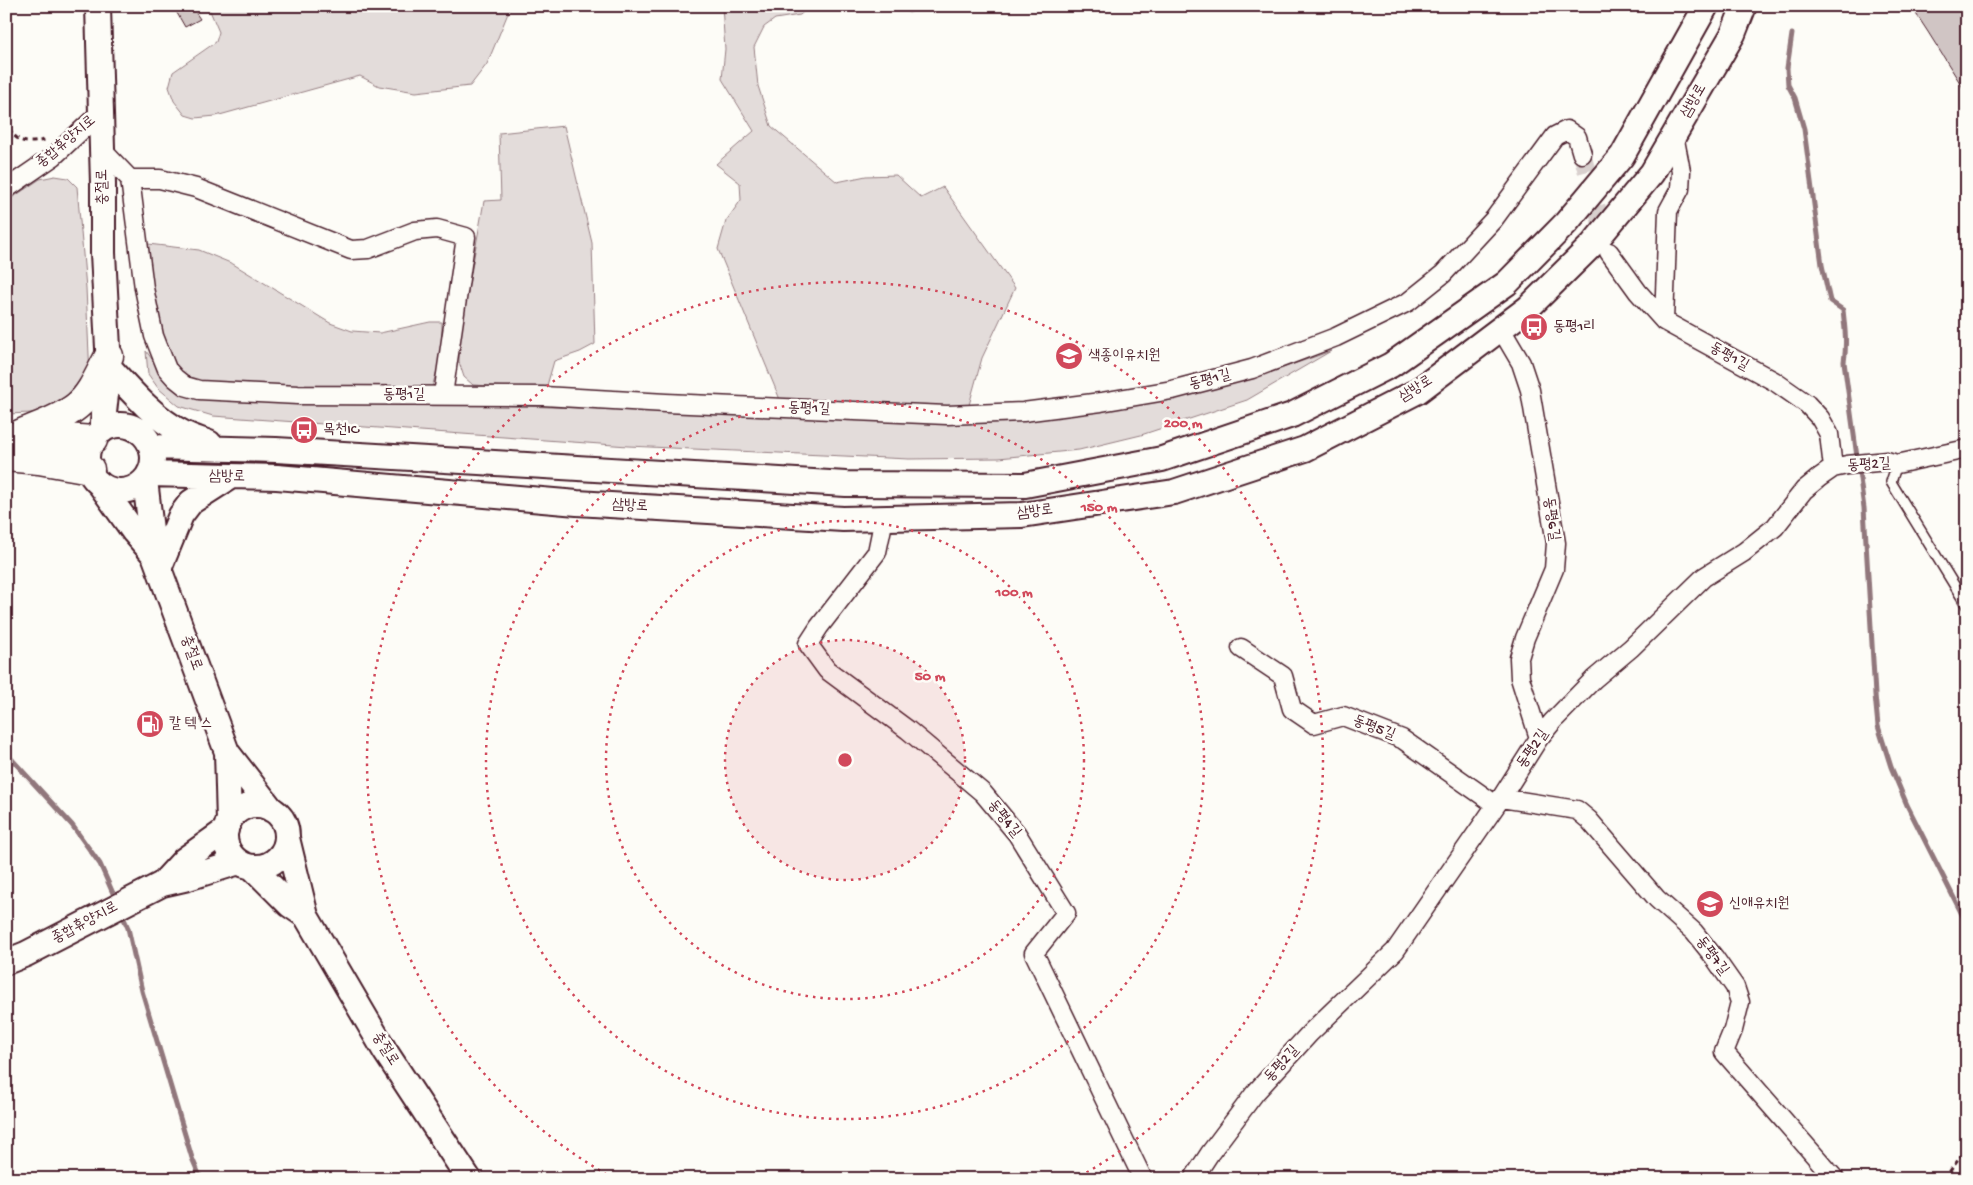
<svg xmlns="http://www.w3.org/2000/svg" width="1973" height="1185" viewBox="0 0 1973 1185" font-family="'Gochi Hand','Poor Story',sans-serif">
	<rect width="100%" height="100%" fill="#fdfcf7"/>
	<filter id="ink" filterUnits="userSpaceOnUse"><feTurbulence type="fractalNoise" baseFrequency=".02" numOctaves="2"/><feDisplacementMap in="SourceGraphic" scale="10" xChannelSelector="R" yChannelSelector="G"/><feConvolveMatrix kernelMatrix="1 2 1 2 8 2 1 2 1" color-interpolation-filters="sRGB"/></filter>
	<g filter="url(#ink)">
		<path fill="#e3dcda" stroke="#967e82" d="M208,6H511L487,64L470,86L416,92L379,86L360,76L216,116L195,118L185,115L174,101L169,87L173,72L216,42L219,32Z
			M722,6H810L800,15L775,19L764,27L754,47L758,86L771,126L837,182L866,176L896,175L921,198L943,187L1015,288L982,358L969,405L893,408L781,402L718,249L726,221L741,200L740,183L716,164L754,131L722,79L725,49Z
			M896,6H925L909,13Z
			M564,126L592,243L595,344L580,352L554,361L546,389L473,385L464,377L459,362L460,335L484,201L501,200L499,133Z
			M55,176L68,178L77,187L86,288L90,377L57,412L6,414V202L40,179Z
			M148,244L199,250L233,264L330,323L352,331L380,333L430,322H442V354L432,387H207C201,385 194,383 189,380C156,361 153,279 148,244Z
			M146,351L166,378L425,403L643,410L1116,407L1192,394L1274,371L1331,351L1247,400L1141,435L1079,450L999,458L909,459L628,446L213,416L179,406L158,388L148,374Z"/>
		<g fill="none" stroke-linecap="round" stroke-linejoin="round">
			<path stroke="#91777b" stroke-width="5" d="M1792,34L1787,68L1788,85L1795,98L1804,129L1822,265L1830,301L1843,310C1845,328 1847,344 1844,362L1864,508L1875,695L1878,726L1891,767L1907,805L1967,924
				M6,753L72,825L100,864L116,900
				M121,912L128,928L142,991L192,1158L201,1179"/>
		</g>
		<path fill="#d0c5c4" stroke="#4a1f2b" d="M173,6H191L200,19L185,27Z
			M1911,6H1967V94L1928,32Z"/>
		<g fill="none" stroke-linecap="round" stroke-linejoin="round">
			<path stroke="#d9d0ce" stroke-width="18" stroke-dasharray="18 9" stroke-linecap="butt" d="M1582,154L1606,241"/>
			<g stroke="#4a1f2b" stroke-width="12">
				<path id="lane" d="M1897,464L1891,482L1967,606"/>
			</g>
			<g stroke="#4a1f2b" stroke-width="21">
				<path id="street" d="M102,150L130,179L144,288L154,336L161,354L167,369L175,378L185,386L199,390L298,395L543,396L666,403L947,415L1023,412L1101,402L1172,390L1252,369L1336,337L1408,302L1443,274L1494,219L1555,136L1567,130L1577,137L1582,154
					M130,179H160L196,188L351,250L368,249L415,231L437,229L466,237L443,395
					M6,189L54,156L101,112
					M1609,252L1638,292L1664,321L1774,381L1807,404L1820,418L1829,434L1833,468
					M1664,321L1668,211L1680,189L1681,171L1674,135
					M1501,329L1521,363L1530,390L1556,543L1554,569L1525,638L1519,658L1520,678L1539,738
					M884,518L877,552L819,627L808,644L827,670L908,730L983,793L1017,834L1066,913L1034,953L1143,1179
					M1241,648L1283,676L1292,709L1314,724L1343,716L1402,739L1496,805
					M1501,798L1577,810L1589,820L1657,899L1694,932L1714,957L1735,987L1740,1002L1733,1030L1724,1052L1835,1179
					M1193,1179L1210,1153L1255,1093L1310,1033L1395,951L1501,798L1539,738L1553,721L1594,679L1631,648L1704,577L1744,552L1775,527L1804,490L1820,477L1833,468L1847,465L1887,461L1897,464L1967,449"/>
			</g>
			<g stroke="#4a1f2b" stroke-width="28">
				<path id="secondary" d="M98,6L103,184V253L109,367L102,431
					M109,367C131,391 154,418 183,433C191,437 201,440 209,443
					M87 458a33 33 0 1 1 66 0a33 33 0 1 1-66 0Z
					M151,447L276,450L846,484L1025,485L1162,459L1292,415L1391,365L1507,283L1566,223L1622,156L1706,6
					M149,474L277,477L577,503L843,519L1022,515L1174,492L1305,449L1418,391L1528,308L1593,244L1652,173L1733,34L1744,6
					M145,480L154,555L227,752L272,810
					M99,483L134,532L154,555
					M159,569L181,515L191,502L230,477
					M227,752L229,822
					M225 836a31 31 0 1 1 62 0a31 31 0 1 1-62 0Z
					M287,838L306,916L385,1051L469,1179
					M252,867L290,905L306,916
					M162,884L184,860L226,830
					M6,962L26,954L162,884L188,878L239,862"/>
			</g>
			<g stroke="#4a1f2b" stroke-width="31">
				<path id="highway" d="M20,434C38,426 61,419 77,406C92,394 100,372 109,356
					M25,435L93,440
					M6,457L39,460L90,469"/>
			</g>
			<path stroke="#4a1f2b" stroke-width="3" stroke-dasharray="5 4" stroke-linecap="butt" d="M6,63L8,6
				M6,120C14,144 26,145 48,139
				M1944,1179L1967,1148"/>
			<use href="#lane" stroke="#fdfcf7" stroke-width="9"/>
			<use href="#street" stroke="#fdfcf7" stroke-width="18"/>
			<use href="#secondary" stroke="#fdfcf7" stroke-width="24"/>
			<use href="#highway" stroke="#fdfcf7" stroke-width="28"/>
		</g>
	</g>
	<circle cx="845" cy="760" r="120" fill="#d1495b" fill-opacity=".12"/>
	<g fill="none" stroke="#d1495b" stroke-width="2.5" stroke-dasharray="2.5 5">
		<circle cx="845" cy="760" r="120"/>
		<circle cx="845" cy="760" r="239"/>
		<circle cx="845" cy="760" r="359"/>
		<path d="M613 1178A478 478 0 1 1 1077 1178"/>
	</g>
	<defs>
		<g id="bus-disc" transform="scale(1.4375)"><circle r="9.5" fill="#d1495b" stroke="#fdfcf7"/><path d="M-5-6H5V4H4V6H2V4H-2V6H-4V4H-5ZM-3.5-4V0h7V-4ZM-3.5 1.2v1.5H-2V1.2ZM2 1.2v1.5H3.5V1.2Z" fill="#fff"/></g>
		<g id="school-disc" transform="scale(1.4375)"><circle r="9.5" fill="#d1495b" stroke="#fdfcf7"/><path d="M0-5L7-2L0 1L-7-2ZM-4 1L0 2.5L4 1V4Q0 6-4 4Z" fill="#fff"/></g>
		<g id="fuel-disc" transform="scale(1.4375)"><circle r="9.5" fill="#d1495b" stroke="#fdfcf7"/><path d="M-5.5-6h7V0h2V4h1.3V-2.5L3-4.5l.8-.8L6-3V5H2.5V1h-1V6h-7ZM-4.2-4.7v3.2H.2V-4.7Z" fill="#fff"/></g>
	</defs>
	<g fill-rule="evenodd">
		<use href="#bus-disc" x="1534" y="327"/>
		<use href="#school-disc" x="1069" y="356"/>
		<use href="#bus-disc" x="304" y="430"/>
		<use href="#fuel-disc" x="150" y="724"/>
		<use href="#school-disc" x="1710" y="904"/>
	</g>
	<g text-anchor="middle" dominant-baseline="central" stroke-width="5" stroke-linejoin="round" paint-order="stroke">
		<g font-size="15" fill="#4a1f2b" stroke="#fdfcf7">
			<text transform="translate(1694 101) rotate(-60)">삼방로</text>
			<text transform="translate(66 142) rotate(-40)">종합휴양지로</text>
			<text transform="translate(103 187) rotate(-91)">충절로</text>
			<text transform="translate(1729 357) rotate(29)">동평1길</text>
			<text transform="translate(1210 380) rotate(-15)">동평1길</text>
			<text transform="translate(1416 389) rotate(-32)">삼방로</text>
			<text x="404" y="395">동평1길</text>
			<text transform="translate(809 409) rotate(2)">동평1길</text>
			<text transform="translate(1869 465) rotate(-3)">동평2길</text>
			<text transform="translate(227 477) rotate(1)">삼방로</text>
			<text transform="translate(630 506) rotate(3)">삼방로</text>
			<text transform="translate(1035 512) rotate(-7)">삼방로</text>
			<text transform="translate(1551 519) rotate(82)">동평6길</text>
			<text transform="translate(191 653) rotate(70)">충절로</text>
			<text transform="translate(1374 728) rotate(21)">동평5길</text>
			<text transform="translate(1533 749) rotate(-56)">동평2길</text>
			<text transform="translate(1004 819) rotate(51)">동평4길</text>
			<text transform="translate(85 923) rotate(-28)">종합휴양지로</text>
			<text transform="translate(1712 956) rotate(53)">동평7길</text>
			<text transform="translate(385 1049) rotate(58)">충절로</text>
			<text transform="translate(1282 1064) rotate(-48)">동평2길</text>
		</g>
		<g font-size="15" fill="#4a1f2b" stroke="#fdfcf7" text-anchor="start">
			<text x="1553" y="327">동평1리</text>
			<text x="1088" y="356">색종이유치원</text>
			<text x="323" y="430">목천IC</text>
			<text x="169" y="724">칼 텍 스</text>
			<text x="1729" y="904">신애유치원</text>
		</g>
	</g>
	<circle cx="845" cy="760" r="8" fill="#d1495b" stroke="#fdfcf7" stroke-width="2.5"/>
	<g font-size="15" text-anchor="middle" font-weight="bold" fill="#d1495b" stroke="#fdfcf7" stroke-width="5" stroke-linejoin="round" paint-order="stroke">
		<text x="1183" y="427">200 m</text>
		<text x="1099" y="511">150 m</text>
		<text x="1014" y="596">100 m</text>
		<text x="930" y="680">50 m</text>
	</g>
	<rect width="1973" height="1185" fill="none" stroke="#fdfcf7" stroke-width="25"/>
	<rect x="12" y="12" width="1948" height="1160" fill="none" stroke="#4a1f2b" stroke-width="2" filter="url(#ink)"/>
</svg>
